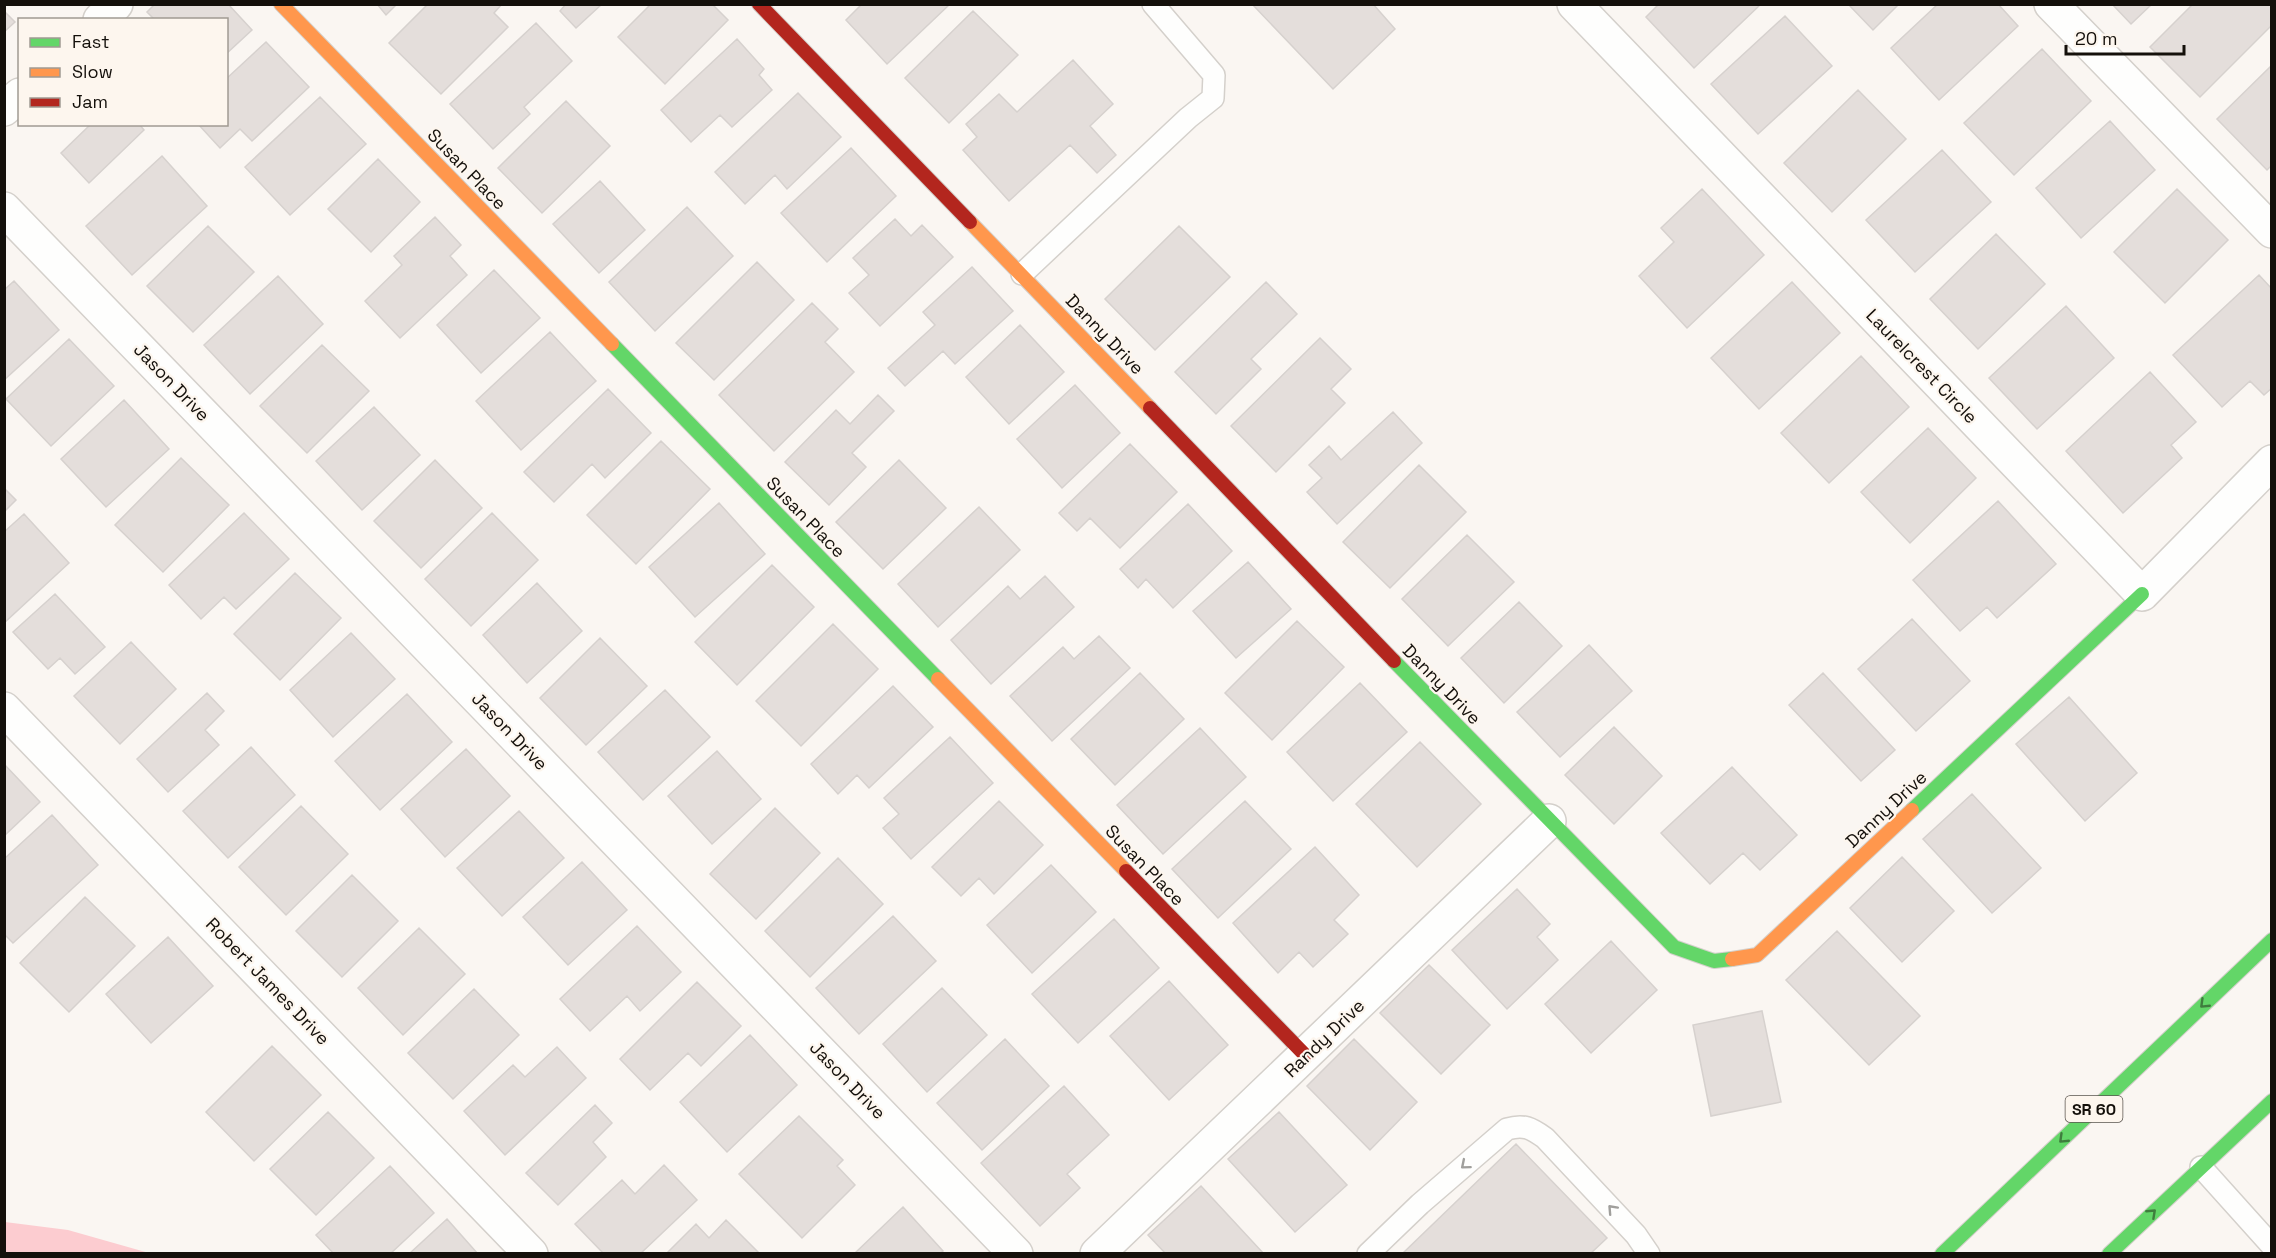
<svg xmlns="http://www.w3.org/2000/svg" width="2276" height="1258" viewBox="0 0 2276 1258" font-family="'Space Grotesk',sans-serif">
	<rect width="100%" height="100%" fill="#faf6f2"/>
	<path fill="#fcccd0" d="M5,1222L68,1230L149,1253H5Z"/>
	<path fill="#e4dedb" stroke="#d6d1ce" stroke-width="1.5" d="M155,4H228L252,30L226,54V20H155L147,12Z
		M377,4H397L386,15Z
		M428,4H502L494,13L508,27L441,94L389,43Z
		M566,4H602L576,28L560,11Z
		M651,4H712L728,20L665,84L618,37Z
		M862,4H950L887,64L846,20Z
		M1252,4H1373L1395,29L1333,89Z
		M1659,4H1761L1694,68L1646,17Z
		M1848,4H1899L1873,30Z
		M1938,4H1998L2018,26L1939,100L1891,48Z
		M2112,4H2152L2131,24Z
		M2193,4H2272V25L2200,97L2150,47Z
		M4,11L15,22L4,32Z
		M973,11L1018,55L949,123L905,78Z
		M1785,16L1832,66L1758,134L1711,84Z
		M536,23L572,61L524,107L530,114L493,149L450,104Z
		M737,39L764,69L759,75L772,90L732,127L720,115L691,142L661,110Z
		M266,42L309,87L252,141L240,129L220,148L198,124H226V79Z
		M2042,49L2091,101L2014,175L1964,123Z
		M1073,60L1113,104L1090,126L1116,155L1097,173L1070,145L1009,201L963,150L977,137L966,124L999,94L1017,112Z
		M2272,65V165L2267,170L2217,119Z
		M1858,90L1906,139L1832,212L1784,163Z
		M798,93L841,137L787,189L775,175L745,204L715,172Z
		M320,97L366,144L290,215L245,167Z
		M566,101L610,146L542,213L498,168Z
		M2110,121L2155,170L2081,238L2036,188Z
		M91,124H139L144,130L89,183L61,153Z
		M851,148L896,196L827,262L781,213Z
		M1942,150L1991,202L1915,272L1866,220Z
		M162,156L207,206L132,275L86,226Z
		M378,159L420,202L371,252L328,209Z
		M600,181L645,230L599,273L553,224Z
		M1702,189L1764,255L1687,328L1639,276L1674,242L1661,228Z
		M2177,189L2228,240L2165,303L2114,252Z
		M687,207L733,256L655,331L609,282Z
		M435,217L461,245L450,256L467,275L400,338L365,301L402,265L394,256Z
		M895,219L911,236L922,225L953,257L880,326L849,293L869,275L853,258Z
		M208,226L254,272L193,332L147,286Z
		M1179,226L1230,277L1155,350L1105,299Z
		M1996,234L2045,284L1978,349L1930,299Z
		M757,262L794,300L714,380L676,343Z
		M972,267L1013,311L955,364L943,351L905,386L888,368L935,325L923,312Z
		M494,270L540,318L481,373L437,325Z
		M2259,275L2272,289V388L2264,395L2250,381L2222,407L2173,355Z
		M278,276L323,324L250,394L204,345Z
		M14,281L59,330L4,380V290Z
		M1266,282L1297,314L1251,359L1261,369L1216,414L1175,372Z
		M1792,282L1840,333L1759,409L1711,358Z
		M812,303L838,329L825,342L854,372L774,451L719,395Z
		M2066,306L2114,358L2037,429L1989,378Z
		M1020,325L1064,372L1009,424L966,377Z
		M550,332L596,381L521,450L476,401Z
		M1320,338L1351,369L1331,389L1345,403L1276,472L1231,426Z
		M69,339L114,386L51,446L6,399Z
		M322,345L369,391L307,453L260,406Z
		M1861,356L1909,407L1829,483L1781,433Z
		M2150,372L2196,422L2171,445L2182,458L2123,513L2066,451Z
		M1075,385L1120,433L1062,488L1017,439Z
		M608,389L651,433L605,478L592,464L554,502L524,472Z
		M878,395L894,411L852,453L866,467L829,505L785,462L836,410L850,424Z
		M124,400L169,449L106,507L61,459Z
		M374,407L420,455L362,510L316,461Z
		M1393,412L1422,443L1337,524L1307,492L1322,478L1309,465L1329,446L1341,460Z
		M1928,428L1976,478L1910,543L1861,492Z
		M661,441L710,489L636,564L587,515Z
		M1130,444L1177,492L1120,548L1090,518L1077,531L1059,513Z
		M181,458L229,505L163,572L115,525Z
		M435,460L482,508L421,568L374,521Z
		M899,460L946,508L883,569L836,522Z
		M1419,465L1466,512L1390,588L1343,542Z
		M4,488L16,500L4,512Z
		M1998,501L2056,564L1997,618L1987,607L1960,631L1913,580Z
		M719,503L765,554L695,617L649,567Z
		M1188,504L1232,551L1173,608L1146,579L1138,588L1120,569Z
		M979,507L1020,550L938,627L898,584Z
		M244,513L289,559L236,609L224,597L201,619L169,585Z
		M492,513L538,560L471,626L425,579Z
		M24,514L69,563L4,623V532Z
		M1467,535L1514,582L1448,646L1402,599Z
		M1248,562L1291,609L1236,658L1193,611Z
		M772,565L814,607L737,685L695,642Z
		M295,573L341,618L280,680L234,634Z
		M1045,576L1074,607L991,684L951,640L1008,586L1020,599Z
		M537,583L582,631L527,683L483,635Z
		M55,594L105,647L75,674L60,658L48,669L13,632Z
		M1519,602L1562,646L1504,703L1461,658Z
		M1912,619L1970,681L1916,731L1858,669Z
		M1297,621L1344,667L1272,740L1225,693Z
		M833,624L878,669L801,746L756,701Z
		M351,633L395,679L333,737L290,690Z
		M1099,636L1130,668L1052,741L1010,696L1063,647L1074,659Z
		M600,638L647,686L586,745L540,698Z
		M131,642L176,689L120,744L74,696Z
		M1589,645L1632,691L1560,757L1517,712Z
		M1140,673L1184,719L1115,785L1071,739Z
		M1823,673L1895,750L1861,781L1789,705Z
		M1360,683L1407,732L1333,801L1287,752Z
		M893,686L933,727L869,788L857,775L838,794L811,764Z
		M665,690L710,737L643,800L598,752Z
		M207,693L224,711L205,730L219,745L168,792L137,759Z
		M407,694L452,742L380,810L335,761Z
		M2069,697L2137,773L2085,821L2016,744Z
		M1614,727L1662,776L1614,824L1565,775Z
		M1200,728L1246,777L1163,854L1117,805Z
		M950,737L993,783L911,859L883,828L899,814L884,798Z
		M1420,742L1481,804L1417,867L1356,804Z
		M251,747L295,795L228,858L183,811Z
		M466,749L510,796L445,857L401,809Z
		M717,751L761,799L712,844L668,796Z
		M4,764L40,802L4,836Z
		M1732,767L1797,835L1760,870L1743,853L1710,884L1661,833Z
		M1972,794L2041,868L1992,913L1923,839Z
		M999,801L1043,845L994,894L979,878L961,896L932,867Z
		M1245,801L1291,849L1218,918L1172,869Z
		M301,806L348,854L286,915L239,867Z
		M775,808L820,853L756,919L710,874Z
		M519,811L564,858L502,916L457,868Z
		M52,815L98,865L13,943L4,934V859Z
		M1315,847L1359,895L1334,920L1348,934L1313,967L1299,952L1278,973L1233,923Z
		M1902,857L1954,911L1902,962L1850,908Z
		M838,858L883,904L810,977L765,931Z
		M582,862L627,910L568,965L523,917Z
		M1051,865L1096,912L1032,973L987,925Z
		M352,875L398,921L342,977L296,931Z
		M1517,889L1550,924L1537,937L1558,960L1507,1009L1452,950Z
		M85,897L135,946L69,1012L20,963Z
		M893,916L936,961L859,1034L816,988Z
		M1114,919L1159,968L1078,1043L1032,994Z
		M637,926L681,972L640,1011L627,996L590,1031L560,999Z
		M419,928L465,974L403,1035L358,988Z
		M1837,931L1920,1016L1869,1065L1786,980Z
		M168,937L213,986L151,1043L106,994Z
		M1611,941L1657,990L1591,1053L1545,1004Z
		M1429,965L1490,1025L1441,1074L1380,1013Z
		M1169,981L1228,1045L1169,1100L1110,1036Z
		M697,982L741,1026L701,1066L688,1053L650,1090L620,1059Z
		M942,988L987,1035L927,1092L883,1044Z
		M474,989L519,1035L453,1099L408,1053Z
		M1762,1011L1781,1102L1711,1116L1693,1025Z
		M750,1035L797,1085L727,1152L680,1102Z
		M1005,1039L1049,1086L982,1150L937,1103Z
		M1354,1039L1417,1102L1370,1150L1307,1086Z
		M272,1046L321,1095L254,1161L206,1112Z
		M557,1047L586,1078L505,1155L464,1111L513,1065L525,1077Z
		M1064,1086L1109,1135L1067,1174L1080,1188L1040,1226L981,1163Z
		M595,1105L612,1123L593,1142L606,1157L558,1205L526,1173Z
		M328,1112L374,1158L316,1215L270,1169Z
		M1279,1112L1347,1185L1295,1232L1228,1159Z
		M799,1116L843,1160L837,1166L855,1185L802,1238L739,1174Z
		M1516,1144L1607,1238L1590,1254H1402Z
		M664,1165L697,1200L640,1254H604L575,1224L622,1180L635,1194Z
		M390,1166L434,1213L390,1254H334L316,1235Z
		M1201,1186L1264,1254H1166L1148,1235Z
		M903,1207L943,1251L940,1254H854Z
		M447,1219L478,1254H409Z
		M726,1220L760,1254H666L696,1224L709,1238Z"/>
	<g fill="none" stroke-linecap="round" stroke-linejoin="round">
		<g stroke="#d4d0cb" stroke-width="24">
			<path id="lane" d="M1022,274L1188,118L1213,98L1214,75L1153,4
				M2201,1167L2272,1246
				M1368,1254L1420,1204L1507,1129C1524,1124 1531,1128 1545,1138L1636,1235L1649,1254"/>
		</g>
		<g stroke="#d4d0cb" stroke-width="36">
			<path id="street" d="M1574,4L2142,594L2272,462
				M2051,4L2272,231
				M100,20L116,4
				M4,109L20,95
				M4,209L1016,1254
				M4,709L531,1254
				M1097,1254L1549,821"/>
		</g>
		<g stroke="#d4d0cb" stroke-width="16">
			<path id="fast" d="M612,344L938,679
				M1394,661L1674,947L1714,961L1732,959
				M1912,810L2142,594
				M1942,1254L2272,940
				M2109,1254L2272,1101"/>
		</g>
		<g stroke="#d4d0cb" stroke-width="16">
			<path id="slow" d="M281,4L612,344
				M970,222L1150,408
				M938,679L1126,871
				M1732,959L1757,955L1912,810"/>
		</g>
		<g stroke="#d4d0cb" stroke-width="16">
			<path id="jam" d="M759,4L970,222
				M1150,408L1394,661
				M1126,871L1305,1055"/>
		</g>
		<use href="#lane" stroke="#fefefd" stroke-width="21"/>
		<use href="#street" stroke="#fefefd" stroke-width="33"/>
		<use href="#fast" stroke="#63d668" stroke-width="14"/>
		<use href="#slow" stroke="#ff974d" stroke-width="14"/>
		<use href="#jam" stroke="#b3261e" stroke-width="14"/>
	</g>
	<defs><path id="oneway-chevron" d="M-2-3.5L2.5 0L-2 3.5" fill="none" stroke-width="1.6" stroke-linecap="round" stroke-linejoin="round" transform="scale(1.5)"/></defs>
	<g stroke="#3f7d3e">
		<use href="#oneway-chevron" transform="translate(2204 1004) rotate(136)"/>
		<use href="#oneway-chevron" transform="translate(2063 1139) rotate(136)"/>
		<use href="#oneway-chevron" transform="translate(2152 1213) rotate(-43)"/>
	</g>
	<g stroke="#a09f9c">
		<use href="#oneway-chevron" transform="translate(1465 1165) rotate(140)"/>
		<use href="#oneway-chevron" transform="translate(1612 1209) rotate(-133)"/>
	</g>
	<g text-anchor="middle" dominant-baseline="central" stroke-width="4.5" stroke-linejoin="round" paint-order="stroke">
		<rect fill="#fdf6ee" stroke="#5a554f" stroke-width="1.5" x="2065.5" y="1096" width="57" height="26" rx="4.5"/>
		<g font-size="16" font-weight="bold" fill="#14100b">
			<text x="2094" y="1109">SR 60</text>
		</g>
		<g font-size="18" fill="#14100b" stroke="#fdf6ee">
			<text transform="translate(467 169) rotate(46)">Susan Place</text>
			<text transform="translate(1105 334) rotate(46)">Danny Drive</text>
			<text transform="translate(1922 366) rotate(46)">Laurelcrest Circle</text>
			<text transform="translate(172 382) rotate(46)">Jason Drive</text>
			<text transform="translate(806 517) rotate(46)">Susan Place</text>
			<text transform="translate(1442 684) rotate(46)">Danny Drive</text>
			<text transform="translate(510 731) rotate(46)">Jason Drive</text>
			<text transform="translate(1886 809) rotate(-43)">Danny Drive</text>
			<text transform="translate(1145 865) rotate(46)">Susan Place</text>
			<text transform="translate(268 981) rotate(46)">Robert James Drive</text>
			<text transform="translate(1324 1038) rotate(-44)">Randy Drive</text>
			<text transform="translate(848 1080) rotate(46)">Jason Drive</text>
		</g>
	</g>
	<rect width="2276" height="1258" fill="none" stroke="#14100b" stroke-width="12"/>
	<rect x="18" y="18" width="210" height="108" fill="#fdf6ee" stroke="#a09a93" stroke-width="1.5"/>
	<rect x="30" y="38" width="30" height="9" fill="#63d668" stroke="#a09a93" stroke-width="1.5"/>
	<text x="72" y="48" font-size="18" fill="#14100b">Fast</text>
	<rect x="30" y="68" width="30" height="9" fill="#ff974d" stroke="#a09a93" stroke-width="1.5"/>
	<text x="72" y="78" font-size="18" fill="#14100b">Slow</text>
	<rect x="30" y="98" width="30" height="9" fill="#b3261e" stroke="#a09a93" stroke-width="1.5"/>
	<text x="72" y="108" font-size="18" fill="#14100b">Jam</text>
	<path d="M2066 45v9h118v-9" fill="none" stroke="#14100b" stroke-width="3"/>
	<text x="2075" y="45" font-size="18" fill="#14100b" stroke="#fdf6ee" stroke-width="4.5" paint-order="stroke">20 m</text>
</svg>
